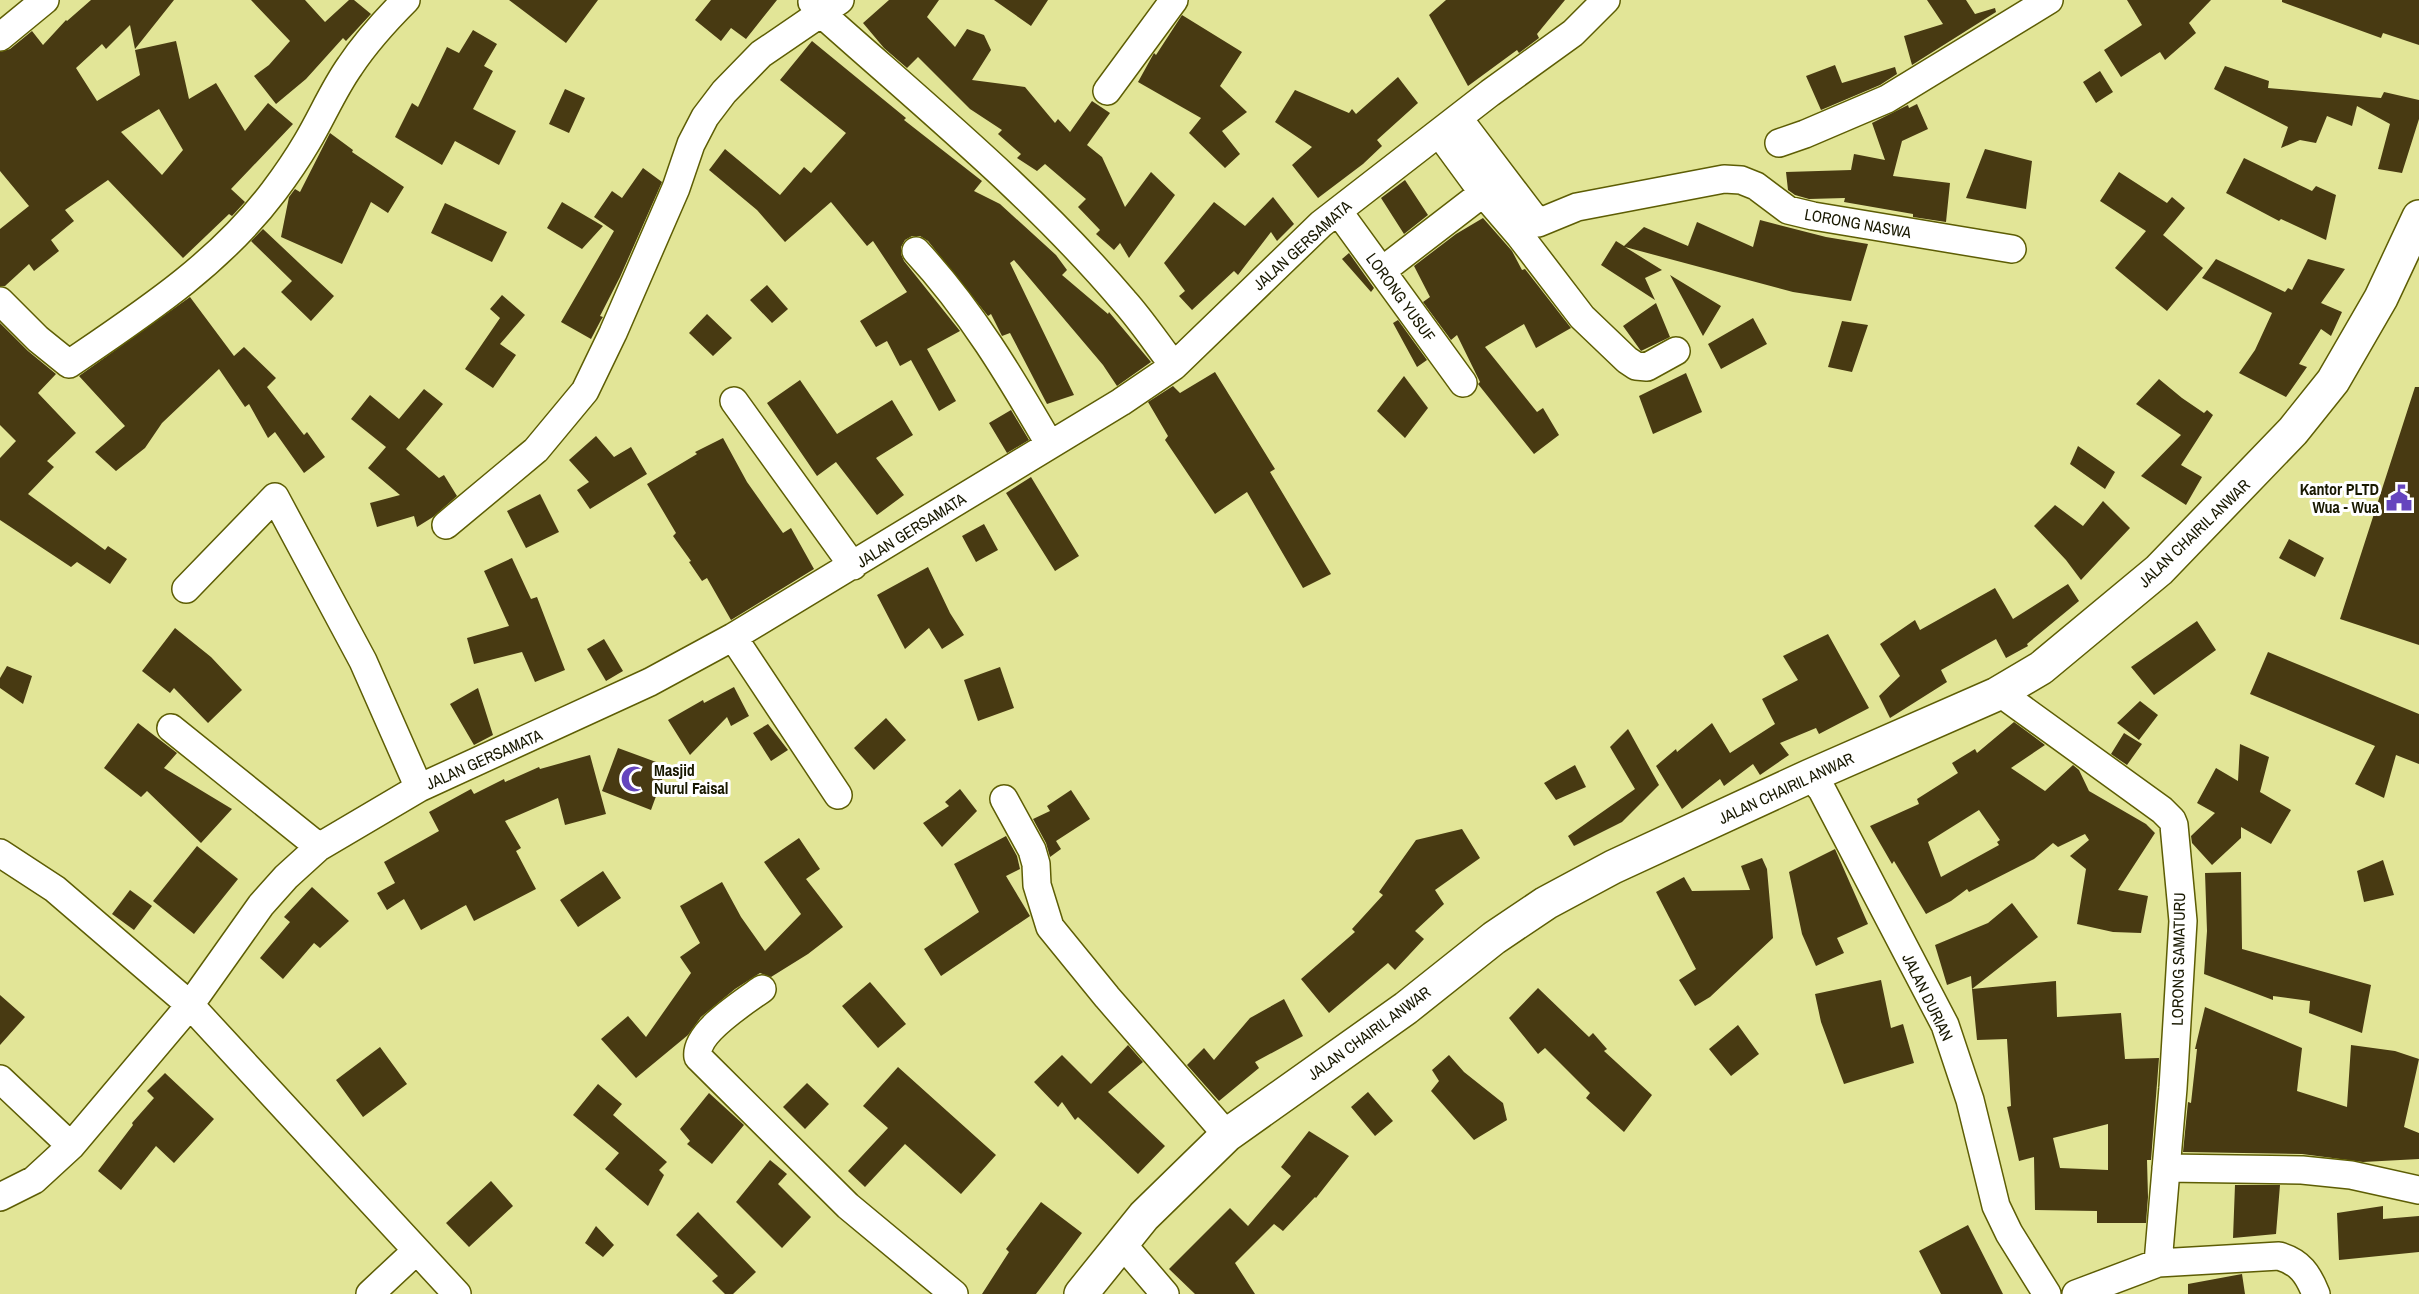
<svg xmlns="http://www.w3.org/2000/svg" width="2419" height="1294" viewBox="0 0 2419 1294" font-family="'Archivo Narrow',sans-serif">
	<rect width="100%" height="100%" fill="#e2e597"/>
	<path fill="#483a12" fill-rule="evenodd" d="M91,0H174L135,49L130,25L106,49L102,44L76,68L97,101L140,75L135,50L176,41L189,99L216,83L245,131L268,103L293,124L231,189L245,202L232,216L229,214L183,258L108,180L65,210L74,221L51,240L59,251L34,271L29,264L5,286H0V229L29,206L0,171V52L10,49L32,31L43,45L66,20L67,21ZM159,109L183,150L162,175L121,132Z
		M251,0H305L325,22L349,0H354L371,14L346,41L343,38L306,79L276,104L254,76L269,65L290,41Z
		M509,0H598L566,43Z
		M711,0H777L746,39L731,28L721,41L695,20Z
		M889,0H939L927,17L955,47L967,29L984,35L991,50L972,80L1025,87L1055,123L1058,119L1070,132L1092,101L1110,113L1087,145L1102,157L1125,207L1151,172L1175,195L1129,258L1120,243L1114,250L1096,234L1100,230L1078,207L1086,199L1045,164L1037,171L1017,158L1021,154L998,134L1002,130L970,109L918,57L907,68L884,48L863,23Z
		M994,0H1048L1031,26Z
		M1446,0H1565L1537,34L1539,38L1519,53L1517,50L1468,86L1429,15Z
		M1927,0H1966L1975,14L1995,8L1996,12L1912,65L1904,36L1943,24Z
		M2127,0H2211L2189,23L2196,33L2165,60L2160,52L2121,77L2104,50L2142,25Z
		M2282,0H2419V45L2383,33L2381,38L2282,2Z
		M1182,15L1242,52L1220,86L1247,112L1222,131L1240,154L1225,168L1189,133L1201,118L1138,82L1154,53L1156,55Z
		M473,30L497,44L484,66L493,71L473,109L516,131L499,165L455,141L442,165L395,137L412,103L418,107L447,47L459,53Z
		M812,41L906,118L904,120L982,181L974,191L1000,204L1056,255L1067,270L1062,275L1108,314L1109,312L1151,362L1117,386L1103,365L1014,260L1010,263L1074,395L1047,404L1010,333L1002,336L991,314L988,316L928,241L920,236H912L905,240L901,247V254L904,261L960,331L927,349L956,401L939,411L911,360L900,366L887,341L876,347L860,321L907,292L873,241L867,246L831,202L785,242L757,210L709,170L725,149L780,195L804,167L811,173L846,133L780,80Z
		M1835,65L1842,83L1895,67L1897,74L1880,85L1821,110L1806,76Z
		M2225,66L2269,81L2268,88L2381,98L2384,92L2419,100V119L2402,173L2378,169L2390,124L2357,106L2352,126L2327,116L2316,143L2300,140L2281,148L2288,127L2214,89Z
		M2100,71L2113,92L2096,103L2083,82Z
		M1398,77L1418,103L1377,140L1382,146L1363,164L1318,198L1292,165L1312,147L1275,122L1295,90L1349,113L1352,109L1356,114Z
		M565,89L585,98L569,133L549,124Z
		M1917,104L1928,129L1902,141L1893,176L1950,183L1946,222L1913,217V214L1844,202L1845,198L1809,199L1795,195L1788,190L1786,172L1851,170L1854,154L1885,160L1872,123L1908,105L1909,108Z
		M330,133L353,150L352,152L404,187L388,213L371,202L342,264L281,237L289,197L295,189L300,192Z
		M1985,149L2032,161L2026,209L1966,198Z
		M2244,158L2312,191L2316,186L2336,195L2326,240L2281,219L2279,221L2226,193Z
		M643,168L662,182L620,277L600,316L603,317L601,320L591,339L561,322L614,231L594,217L612,191L622,198Z
		M2119,172L2167,203L2172,197L2185,208L2163,235L2203,268L2167,311L2115,268L2146,231L2100,201Z
		M1405,180L1428,215L1404,234L1381,198Z
		M1273,197L1294,224L1277,241L1271,232L1238,275L1234,271L1192,310L1179,296L1185,291L1164,263L1214,202L1245,226Z
		M562,202L603,226L582,249L547,228Z
		M445,203L507,232L492,262L431,233Z
		M1483,218L1512,251L1522,270L1525,269L1571,328L1536,348L1524,324L1485,347L1537,412L1543,408L1559,435L1534,454L1478,384L1480,382L1457,335L1451,340L1423,302L1430,297L1414,266L1456,234Z
		M1760,220L1826,237L1868,244L1851,301L1793,292L1625,247L1662,270L1645,278L1655,300L1601,265L1616,241L1624,246L1644,227L1688,246L1697,222L1753,247Z
		M263,229L334,296L311,321L281,292L292,281L251,241Z
		M1349,253L1374,288L1371,292L1342,259Z
		M2216,259L2285,292L2288,288L2292,290L2308,259L2345,269L2321,303L2342,312L2331,336L2321,329L2299,364L2307,367L2286,397L2239,373L2255,350L2272,313L2202,278Z
		M1670,275L1721,306L1703,336L1695,321Z
		M767,285L788,309L772,323L750,300Z
		M502,295L525,315L500,344L516,355L493,388L465,369L500,318L490,309Z
		M190,297L234,356L244,347L276,378L267,387L304,435L307,432L325,457L304,473L275,432L268,438L249,404L245,407L219,369L162,423L145,448L116,471L95,452L125,426L79,376Z
		M1656,303L1670,337L1641,351L1623,326Z
		M707,314L732,338L713,356L689,333Z
		M1753,318L1767,344L1721,369L1708,344Z
		M1398,320L1427,360L1417,367L1393,323Z
		M1842,321L1868,325L1852,372L1828,367Z
		M0,323L28,351L56,374L38,393L76,433L47,461L54,467L28,494L105,550L108,546L127,559L110,584L77,562L71,567L0,520V458L16,441L0,425Z
		M1215,372L1275,469L1270,472L1331,574L1303,588L1247,492L1215,514L1165,440L1168,436L1148,402L1173,386L1180,393Z
		M1686,373L1702,412L1653,434L1639,396Z
		M1404,376L1428,408L1405,438L1377,411Z
		M2159,379L2182,398L2204,413L2207,410L2213,415L2181,465L2202,477L2186,505L2141,476L2181,435L2136,404Z
		M800,380L837,434L892,400L913,435L876,458L904,495L877,515L836,462L817,476L767,403Z
		M2415,387H2419V645L2340,619Z
		M424,389L443,404L406,449L439,478L444,475L457,496L433,517L417,527L414,516L377,527L370,503L400,495L368,468L386,447L351,419L370,395L399,419Z
		M1011,410L1029,440L1007,453L989,423Z
		M596,436L614,457L631,447L647,474L590,509L577,490L589,482L569,460Z
		M723,438L747,482L783,533L791,528L814,569L731,620L707,578L702,581L689,562L691,561L673,536L676,533L647,484L697,454L695,452Z
		M2078,446L2115,472L2105,489L2070,464Z
		M1031,477L1079,556L1055,571L1006,493Z
		M540,494L559,532L526,548L507,511Z
		M2103,501L2130,528L2081,580L2066,560L2034,526L2055,505L2083,526Z
		M984,524L998,550L976,562L962,536Z
		M2289,539L2324,558L2315,577L2279,558Z
		M512,558L531,599L537,597L565,670L535,682L522,652L474,664L467,638L509,626L484,571Z
		M928,567L950,613L964,635L942,649L929,628L905,649L877,595Z
		M2068,584L2079,601L2027,644L2028,646L2006,658L1996,639L1941,670L1947,682L1890,718L1879,696L1900,676L1880,644L1915,620L1920,630L1995,588L2013,619Z
		M2197,621L2216,650L2154,695L2131,667Z
		M175,628L211,657L242,690L208,723L174,688L170,693L142,671Z
		M1828,634L1869,708L1819,734L1816,728L1780,743L1789,755L1760,775L1753,764L1724,786L1720,779L1682,809L1656,766L1676,749L1677,752L1712,723L1730,753L1775,724L1762,699L1798,680L1783,656Z
		M604,639L623,671L606,681L587,649Z
		M2268,652L2419,714V764L2396,755L2384,798L2355,784L2375,746L2250,694Z
		M7,666L32,676L23,704L0,688V678Z
		M1000,667L1014,708L978,721L964,680Z
		M734,687L749,716L731,726L727,717L690,755L668,720L703,700L704,703Z
		M478,688L493,735L474,745L450,704Z
		M2140,701L2158,715L2139,740L2117,723Z
		M886,718L906,740L874,770L854,748Z
		M2014,722L2045,745L2011,768L2045,791L2073,765L2079,770L2089,791L2146,824L2155,833L2118,890L2148,896L2141,933L2113,932L2077,924L2086,869L2070,856L2089,840L2085,834L2058,847L2053,843L2034,859L1969,892L1967,889L1951,901L1926,914L1894,861L1892,864L1870,826L1919,804L1917,799L1958,773L1952,763L1975,749L1977,753ZM1979,810L2000,840L1997,842L1999,845L1941,877L1928,842Z
		M138,723L177,753L164,768L232,809L201,843L147,791L141,797L104,768Z
		M768,724L788,750L771,761L753,733Z
		M1628,729L1659,785L1622,822L1574,846L1568,836L1635,789L1610,747Z
		M2124,733L2142,744L2127,765L2111,754Z
		M2240,744L2269,757L2260,792L2291,810L2271,844L2241,827V838L2212,865L2192,843L2191,836L2215,813L2197,803L2216,768L2238,781Z
		M618,748L667,766L651,810L602,791Z
		M590,755L606,814L565,825L558,798L505,821L521,848L516,851L536,889L474,921L466,905L421,930L404,899L387,910L377,893L395,883L384,862L439,831L429,812L471,789L474,794L504,779L505,782L539,767L540,769Z
		M1575,765L1586,787L1556,800L1544,783Z
		M960,789L977,811L942,847L923,823L949,806L945,802Z
		M1071,790L1090,819L1056,841L1061,849L1050,857L1046,843L1033,819L1050,811L1047,806Z
		M1462,829L1480,858L1435,890L1444,904L1415,931L1424,939L1395,970L1388,963L1329,1013L1301,979L1355,932L1352,929L1383,895L1379,892L1416,840Z
		M1006,836L1017,856L1020,869L1006,876L1030,916L941,976L924,949L979,912L954,864Z
		M799,838L820,869L806,879L843,927L808,954L771,977L760,973L735,989L701,1017L688,1035L636,1078L601,1039L628,1016L646,1037L691,973L680,957L700,943L680,906L722,882L741,917L765,951L801,914L764,862Z
		M197,846L238,879L194,934L153,901Z
		M1835,849L1868,924L1837,938L1844,953L1816,966L1802,934L1789,872Z
		M1762,858L1767,869L1773,938L1710,997L1695,1006L1679,980L1696,969L1656,892L1684,877L1692,891L1750,890L1741,866Z
		M2383,860L2394,895L2364,902L2357,871Z
		M603,871L621,898L578,927L560,900Z
		M2241,872L2242,949L2371,985L2362,1033L2309,1013L2310,1001L2273,996V1000L2204,974L2207,931L2205,873Z
		M312,887L349,921L320,948L314,943L283,979L260,958L290,922L284,917Z
		M130,890L152,906L134,930L112,914Z
		M2012,903L2038,937L1972,989L1971,976L1947,985L1935,945L1988,923Z
		M1881,980L1891,1028L1903,1024L1914,1063L1844,1084L1821,1022L1815,994Z
		M2056,981L2057,1017L2121,1013L2125,1059L2159,1058L2151,1160H2147L2148,1197L2146,1223H2097V1211L2035,1210L2034,1157L2019,1161L2007,1107L2011,1106L2007,1039L1977,1040L1972,989ZM2108,1124V1170L2060,1168L2053,1138Z
		M870,982L906,1024L878,1048L842,1006Z
		M1538,988L1589,1037L1593,1033L1607,1049L1604,1051L1652,1095L1624,1132L1586,1098L1590,1093L1545,1048L1538,1054L1509,1018Z
		M0,995L25,1017L0,1045Z
		M1284,999L1303,1036L1255,1062L1259,1068L1219,1101L1187,1065L1204,1048L1214,1060L1250,1018Z
		M2205,1007L2302,1048L2297,1091L2347,1107L2351,1045L2395,1051L2419,1059L2404,1127L2419,1133V1159L2363,1162L2302,1154L2183,1152L2188,1102L2191,1103L2197,1049H2195Z
		M1738,1025L1759,1054L1731,1076L1709,1049Z
		M1128,1045L1143,1062L1108,1092L1165,1146L1138,1174L1078,1117L1075,1120L1062,1102L1058,1107L1034,1082L1062,1055L1091,1084Z
		M380,1047L407,1084L363,1117L336,1080Z
		M1449,1055L1464,1072L1503,1103L1507,1120L1474,1140L1431,1091L1439,1081L1432,1070Z
		M898,1067L996,1155L961,1194L905,1144L865,1187L848,1171L888,1128L863,1106Z
		M165,1073L214,1119L174,1163L156,1146L121,1190L98,1171L133,1125L132,1123L154,1098L147,1091Z
		M807,1083L829,1104L805,1129L783,1107Z
		M598,1084L622,1104L613,1115L667,1162L659,1170L664,1175L648,1206L605,1169L619,1153L573,1115Z
		M1368,1092L1393,1121L1375,1136L1351,1107Z
		M709,1093L744,1125L712,1164L687,1144L690,1141L680,1129Z
		M1309,1131L1349,1156L1316,1198L1315,1197L1283,1231L1274,1224L1235,1263L1255,1294H1195L1169,1269L1230,1208L1248,1226L1291,1176L1281,1167Z
		M770,1160L787,1174L778,1184L811,1217L782,1248L736,1202Z
		M491,1181L513,1206L469,1247L446,1223Z
		M2235,1185H2280L2276,1234L2233,1238Z
		M1041,1202L1082,1233L1036,1294H982L1009,1252L1006,1249Z
		M2383,1206V1219L2419,1216V1252L2339,1260L2337,1213Z
		M698,1212L756,1272L733,1294H725L712,1281L718,1276L676,1235Z
		M1968,1225L2003,1294H1941L1919,1251Z
		M596,1226L614,1245L603,1257L585,1243Z
		M2242,1274L2245,1294H2188V1284Z"/>
	<g fill="none" stroke-linecap="round" stroke-linejoin="round">
		<g stroke="#5d5d04" stroke-width="30">
			<path id="minor" d="M812,2L822,14C925,106 1034,195 1124,301C1142,321 1157,344 1174,366
				M0,37L45,0
				M1107,91L1174,0
				M1459,119L1538,223L1577,207L1724,179L1741,180L1756,186L1788,210L1813,216L2012,249
				M1439,133L1483,193L1520,236L1582,317L1627,360L1636,366L1647,367L1676,351
				M1779,143L1805,134L1887,99L2049,0
				M1338,211L1463,383
				M916,251C970,309 1010,376 1050,445
				M1383,270L1483,193
				M0,301L38,339L69,364C144,313 219,264 274,191C286,175 297,159 307,142C322,117 333,90 350,66C366,42 386,20 406,0
				M734,401L853,566
				M446,525L536,450L585,391L613,333L676,188L691,144L705,117L724,92L761,54L840,0
				M186,589L275,497L363,661L419,788
				M733,637L838,795
				M2010,700L2162,810L2172,820L2174,825L2183,921L2173,1088L2158,1263
				M171,728L319,847
				M1810,776L1822,790L1945,1025L1970,1100L1996,1206L2009,1233L2047,1294
				M1004,799L1032,850L1036,864L1037,885L1050,927L1107,997L1227,1135
				M0,853L55,889L190,1005L457,1294
				M762,989C744,1002 694,1033 698,1057L848,1206L954,1294
				M0,1079L71,1146
				M2166,1168L2302,1170L2351,1175L2419,1190
				M0,1197L34,1180L71,1146L190,1005L261,905L286,877L319,847L419,788L650,682L733,637L1121,402L1174,366L1321,224L1490,93L1573,33L1606,0
				M1129,1252L1165,1294
				M370,1294L416,1251
				M2076,1294L2158,1263L2279,1256C2300,1262 2308,1274 2316,1294"/>
		</g>
		<g stroke="#5d5d04" stroke-width="36">
			<path id="major" d="M1081,1294L1144,1216L1227,1135L1406,1008L1494,938L1546,903L1613,867L1810,776L1997,694L2041,668L2159,570L2293,431L2333,381L2381,298L2419,217"/>
		</g>
		<use href="#minor" stroke="#fff" stroke-width="27"/>
		<use href="#major" stroke="#fff" stroke-width="33"/>
	</g>
	<defs>
		<g id="civic-bare" transform="scale(2.07)"><path d="M-.6-6.5H3V-4.5H.6V-3L4-1V1h2V6H-6V1h2V-1L-.6-3ZM-1.2 2.5V6h2.4V2.5Z" fill="#6545be" stroke="#fff" stroke-width="2.5" paint-order="stroke"/></g>
		<g id="mosque-bare" transform="scale(2.07)"><path d="M3.5-4.9A6 6 0 1 0 3.5 4.9A5 5 0 1 1 3.5-4.9Z" fill="#6545be" stroke="#fff" stroke-width="2.5" paint-order="stroke"/></g>
	</defs>
	<g fill-rule="evenodd">
		<use href="#civic-bare" x="2399" y="498"/>
		<use href="#mosque-bare" x="634" y="779"/>
	</g>
	<g text-anchor="middle" dominant-baseline="central" stroke-width="6" stroke-linejoin="round" paint-order="stroke">
		<g font-size="16" fill="#181800" stroke="#fff">
			<text transform="translate(1858 223) rotate(10)">LORONG NASWA</text>
			<text transform="translate(1302 245) rotate(-42)">JALAN GERSAMATA</text>
			<text transform="translate(1401 297) rotate(54)">LORONG YUSUF</text>
			<text transform="translate(911 530) rotate(-32)">JALAN GERSAMATA</text>
			<text transform="translate(2194 533) rotate(-44)">JALAN CHAIRIL ANWAR</text>
			<text transform="translate(484 759) rotate(-24)">JALAN GERSAMATA</text>
			<text transform="translate(1786 788) rotate(-25)">JALAN CHAIRIL ANWAR</text>
			<text transform="translate(2178 959) rotate(-89)">LORONG SAMATURU</text>
			<text transform="translate(1928 997) rotate(64)">JALAN DURIAN</text>
			<text transform="translate(1369 1033) rotate(-36)">JALAN CHAIRIL ANWAR</text>
		</g>
		<g font-size="16" font-weight="bold" fill="#181800" stroke="#fff" text-anchor="end">
			<text x="2379" y="489">Kantor PLTD<tspan x="2379" dy="18">Wua - Wua</tspan></text>
			<text x="654" y="770" text-anchor="start">Masjid<tspan x="654" dy="18">Nurul Faisal</tspan></text>
		</g>
	</g>
</svg>
